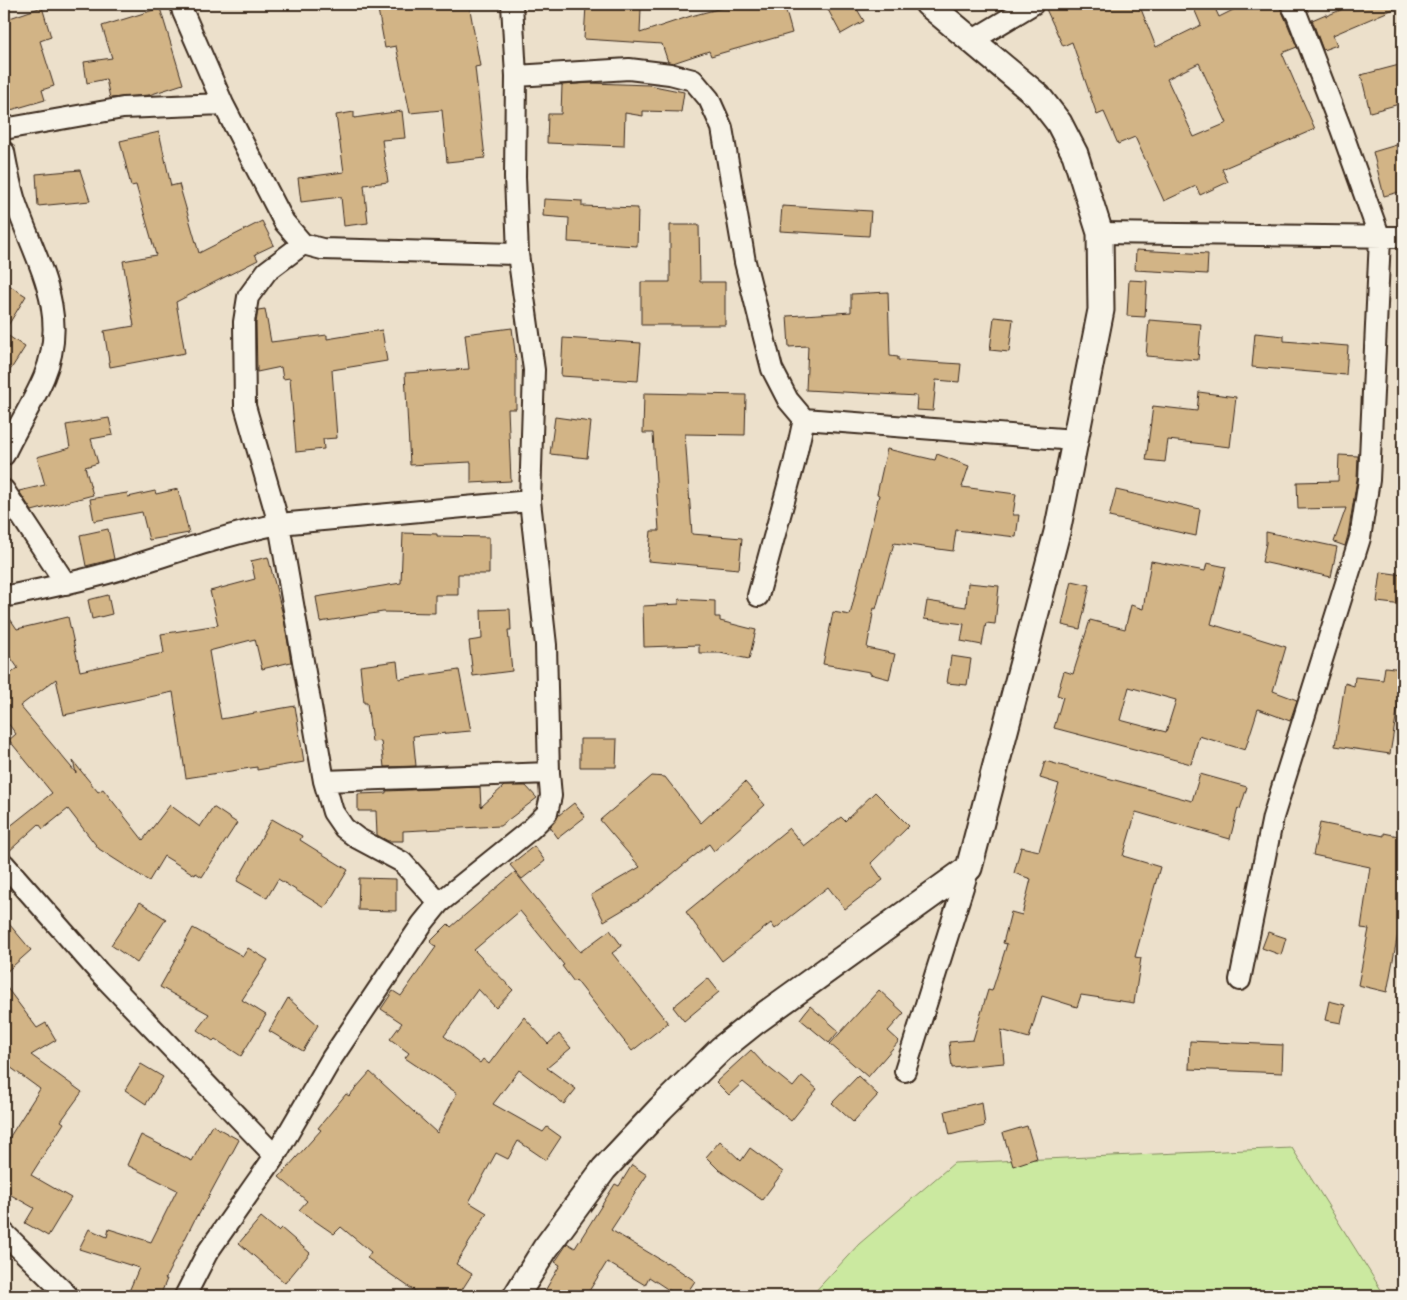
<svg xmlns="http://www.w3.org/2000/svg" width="1407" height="1300" viewBox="0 0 1407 1300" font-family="Itim,sans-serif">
	<rect width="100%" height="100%" fill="#ece0cb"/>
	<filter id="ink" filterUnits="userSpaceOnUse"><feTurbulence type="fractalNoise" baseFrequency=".02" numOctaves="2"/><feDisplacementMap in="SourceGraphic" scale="10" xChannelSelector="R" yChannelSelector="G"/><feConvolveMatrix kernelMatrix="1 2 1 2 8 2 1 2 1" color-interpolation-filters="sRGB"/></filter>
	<g filter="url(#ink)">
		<path fill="#cbe9a0" stroke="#838a5f" d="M1292,1148L1385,1296H811L859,1244L954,1163Z"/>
		<path fill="#d2b486" stroke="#3b2a1e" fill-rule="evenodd" d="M377,4H469L480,66L475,67L485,158L447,162L442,110L410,113L396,46L385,48Z
			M737,4H784L792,33L711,56L709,51L673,63L668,62L662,44L584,39L586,5L641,8L640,33L691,16Z
			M825,4H854L864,21L841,34Z
			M1056,4H1139L1156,47L1201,25L1192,4H1213L1219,17L1245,4H1279L1297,47L1282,53L1315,129L1222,169L1228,182L1200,195L1196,186L1164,201L1135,137L1118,144L1104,112L1097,115L1072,42L1063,46L1046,9ZM1199,63L1227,123L1194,137L1167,79Z
			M1355,4H1403V5L1333,35L1337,45L1323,50L1312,20L1326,14V16Z
			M42,7L51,37L40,41L54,86L42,90L45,100L4,112V20Z
			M160,8L183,84L149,95L110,98L106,79L87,83L84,62L112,58L102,26Z
			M1403,64V103L1370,112L1361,75Z
			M592,83L649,85L684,92L681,112L643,111V116L625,113L624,146L547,143L548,114H561L562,85Z
			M402,111L405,138L382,140L388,182L364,185L368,223L344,226L341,197L301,202L298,178L344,172L336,115L354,112V118Z
			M159,132L171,186L179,184L199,253L262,221L274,245L255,254L258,260L176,302L185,353L110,367L104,331L134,326L123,261L156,255L136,185L131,186L120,141Z
			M1403,143V191L1384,196L1373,152Z
			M80,170L90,201L38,206L36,174Z
			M544,199L582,201V206L638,208L637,246L568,242L569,218L543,216Z
			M782,206L871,211L869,236L780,231Z
			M670,225H699L700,282H725V325H641V282H670Z
			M1136,250L1208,254L1207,274L1135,270Z
			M1129,280L1147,281L1145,317L1127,316Z
			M4,282L26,296L4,332Z
			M888,292L890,356L898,357V360L961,364L959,382L936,380L933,411L916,410L917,396L806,390L808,346L789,347L787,316L851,312V294Z
			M265,309L271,342L327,335V339L382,330L387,361L332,370L337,438L323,439L324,449L296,452L290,378L283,379L281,367L257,372L256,323L258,310Z
			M994,317L1013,319L1009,352L990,350Z
			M1149,320L1201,324L1198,360L1146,356Z
			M512,328L516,360V409H508L511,481L471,483V462L410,465L405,373L469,369L465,334Z
			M4,333L25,347L4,380Z
			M1255,333L1284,336V341L1348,346L1346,375L1252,367Z
			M563,338L641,343L638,381L561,376Z
			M1199,392L1236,397L1230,447L1168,440L1165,462L1146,460L1153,406L1197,411Z
			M644,393L746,395L745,435L685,434L692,534L742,538L739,569L648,561L651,531H659L653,433H643Z
			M555,417L591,422L587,458L550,454Z
			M109,418L113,435L91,439L98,463L85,467L93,495L32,511L19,491L45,485L37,457L70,448L66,425Z
			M887,449L935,460L937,454L969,466L962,487L1016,494L1013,515H1019L1016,537L956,530L953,551L894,543L876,609L874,608L867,648L895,654L889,679L870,674V672L823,664L833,612L850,615L879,495L877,494Z
			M1339,455L1358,456L1357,479L1348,535L1345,546L1334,542L1346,508L1298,509L1297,482L1338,481Z
			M178,489L189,533L149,540L142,512L94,521L90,499L127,493L128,497L155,491L156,494Z
			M1116,490L1200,509L1196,536L1109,517Z
			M108,529L114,559L86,566L80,535Z
			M1266,532L1337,547L1331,577L1262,562L1266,543Z
			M403,533L437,534V536L489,537V574H458V595H435V613L383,612L320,622L316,597L401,583Z
			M268,557L284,619L291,662L262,669L255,639L209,651L216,692L221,719L295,706L304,762L257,770V767L186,778L173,692L64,715L56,679L20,706L76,773L73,761L98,792L103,789L143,840L170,805L200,827L213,807L237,823L202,877L196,873L195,875L164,856L149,881L99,849L68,809L43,829L39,824L7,853L4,852V831L52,793L9,740L16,734L4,718V679L18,668L4,648V610L17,629L68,617L80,671L164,653L161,634L218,625L210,591L255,579L251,561Z
			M1151,561L1205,571L1207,563L1226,567L1211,624L1286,647L1273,691L1297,700L1290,721L1258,709L1245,750L1199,736L1191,764L1054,728L1063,697L1057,695L1064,671L1073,674L1090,620L1125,629L1131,605L1143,609ZM1129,687L1176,700L1166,732L1120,720Z
			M1381,572L1403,575V605L1377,602Z
			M1072,581L1090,585L1080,629L1062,625Z
			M968,583L999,586L995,624L986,623L982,645L961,641L964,624L924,619L927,601L966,607Z
			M108,595L112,614L92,619L88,600Z
			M679,599L715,601V617H720V621L756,630L749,659L720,653H699V645L644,647L643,606L679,604Z
			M510,609L511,630H508L512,671L473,676L469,641L482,639L481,610Z
			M951,656L971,659L967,685L947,683Z
			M397,661L399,679L459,670L471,731L413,736L416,766L384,767L381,741L372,742L367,703H364L360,666Z
			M1385,667L1403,669V699H1399L1390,754L1335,746L1345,683L1354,686L1355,677L1383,680Z
			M580,739H617L616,767H580Z
			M1045,761L1192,801L1200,774L1247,787L1240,809L1238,808L1230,839L1136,812L1123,856L1160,867L1135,957L1141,958L1134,1003L1081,995L1077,1007L1042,996L1029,1038L1001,1030L1004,1063L952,1068L949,1042L973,1040L988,990L992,991L1007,944L1003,943L1011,912L1022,915L1031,879L1014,873L1021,847L1039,851L1059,784L1040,778Z
			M652,776L665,777L701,823L745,782L765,805L714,851L709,844L643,898L604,921L591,895L640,867L600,820Z
			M504,786H526L537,798L500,826L403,831V841H388L377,835L376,811H358V794L386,793V791L480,787L481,807Z
			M875,792L909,826L871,863L883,880L845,909L828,887L775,929L771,923L722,961L686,912L789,828L804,846L841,817L845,821Z
			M574,803L585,817L558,838L550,827L559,815Z
			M272,819L302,836L300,840L348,870L325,908L278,879L267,898L237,881Z
			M1320,823L1384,836V833L1403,837V907L1387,992L1358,985L1369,929L1361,928L1370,867L1313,855Z
			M534,846L545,861L522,879L510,865Z
			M515,872L580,952L610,930L622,946L612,953L668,1023L632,1051L576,980L574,982L562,966L564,965L520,911L474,950L513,990L496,1008L478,989L444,1036L480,1063L483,1059L489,1064L524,1017L548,1044L559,1034L571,1048L547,1068L576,1089L564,1104L519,1070L493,1104L543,1132L547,1127L561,1137L546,1160L518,1141L508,1159L496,1153L469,1202L487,1213L456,1264L472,1274L458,1296H422L367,1258L371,1252L341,1227L334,1234L299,1210L307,1201L279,1177L321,1130L318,1128L346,1094L349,1096L370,1072L437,1133L457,1093L405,1058L409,1053L390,1039L402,1023L381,1009L393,991L401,996L436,947L430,942L448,924L451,927Z
			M359,878L396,879V911L358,910Z
			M140,902L166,919L137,963L111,945Z
			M4,918L31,950L4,974Z
			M193,928L243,956L248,948L268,960L242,1000L266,1015L241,1056L215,1039L213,1041L197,1030L209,1014L160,987Z
			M1268,932L1286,938L1281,955L1262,948Z
			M708,978L719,992L684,1021L673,1007Z
			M4,984L37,1028L46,1023L56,1040L31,1055L82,1092L61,1121L64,1123L31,1175L71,1198L48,1236L25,1223L34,1208L4,1191V1146L40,1089L10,1067L4,1057Z
			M879,990L904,1013L888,1031L899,1041L868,1077L830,1044Z
			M288,998L318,1025L303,1051L269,1031Z
			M1329,1001L1345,1005L1341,1023L1325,1020Z
			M810,1006L839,1031L829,1043L800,1019Z
			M1190,1041L1283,1045L1282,1073L1189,1069Z
			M751,1050L763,1063L793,1087L802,1076L817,1089L791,1121L743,1082L729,1095L716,1082Z
			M141,1064L163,1077L146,1104L125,1090Z
			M858,1076L878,1095L853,1122L832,1103Z
			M982,1102L985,1126L950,1135L945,1111Z
			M212,1125L239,1140L198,1216L197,1215L165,1279H167L160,1296H127L139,1268L79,1249L89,1229L107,1237L109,1229L151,1242L177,1190L127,1165L141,1135L192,1161Z
			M1027,1126L1037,1158L1013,1166L1003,1133Z
			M720,1141L741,1161L750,1148L783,1172L762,1200L719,1170L706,1157Z
			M632,1165L647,1175L611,1230L666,1263L667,1262L695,1281L685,1296H678L649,1277L645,1285L607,1262L586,1296H542L560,1265L555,1262L565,1247L567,1243L575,1248L615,1184L619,1186Z
			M261,1217L278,1231L281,1228L310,1253L285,1283L239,1243Z"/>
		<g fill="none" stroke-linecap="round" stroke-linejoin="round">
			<g stroke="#3b2a1e" stroke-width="24">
				<path id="minor" d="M181,4L183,12L223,104L284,222L303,244L322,249L518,254
					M973,40L1033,4
					M516,76L629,69L670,74L693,80L709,99L722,128L745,262L772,369L788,400L804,419L794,464L758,596
					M4,129L123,108L223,104
					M4,152C7,168 10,185 15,201C35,260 71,312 44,377C33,403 16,429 4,455
					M1100,233L1403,237
					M303,244L267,271L248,297L244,322L245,406L279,524L324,781L333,812L344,828L357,838L402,862L439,903
					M804,419L1075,440
					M4,490L66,584
					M4,597C41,589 78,582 115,571C169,555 223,535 279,524L530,501
					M324,781L549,773
					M4,864L98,971L275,1156
					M1240,980L1273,817L1360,538L1369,480L1380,238L1341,129L1297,15L1291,4
					M905,1071L969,868
					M4,1233L68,1296
					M185,1296L207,1253L275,1156L332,1058L422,924L439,903L531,829L547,813L551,796L549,773L546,645L530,501L534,370L518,254L515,177L516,76L512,4"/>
			</g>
			<g stroke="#3b2a1e" stroke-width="29">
				<path id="tertiary" d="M516,1296L545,1249L604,1169L661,1108L721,1049L756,1021L969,868L1057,532L1101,310L1100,233L1075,154L1059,123L1038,96L928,4"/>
			</g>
			<use href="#minor" stroke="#f7f3e8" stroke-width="20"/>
			<use href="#tertiary" stroke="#f7f3e8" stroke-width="25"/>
		</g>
	</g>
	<rect width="1407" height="1300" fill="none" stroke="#f7f3e8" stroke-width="20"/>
	<rect x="10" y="10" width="1387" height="1280" fill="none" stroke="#3b2a1e" stroke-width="2" filter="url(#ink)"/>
</svg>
